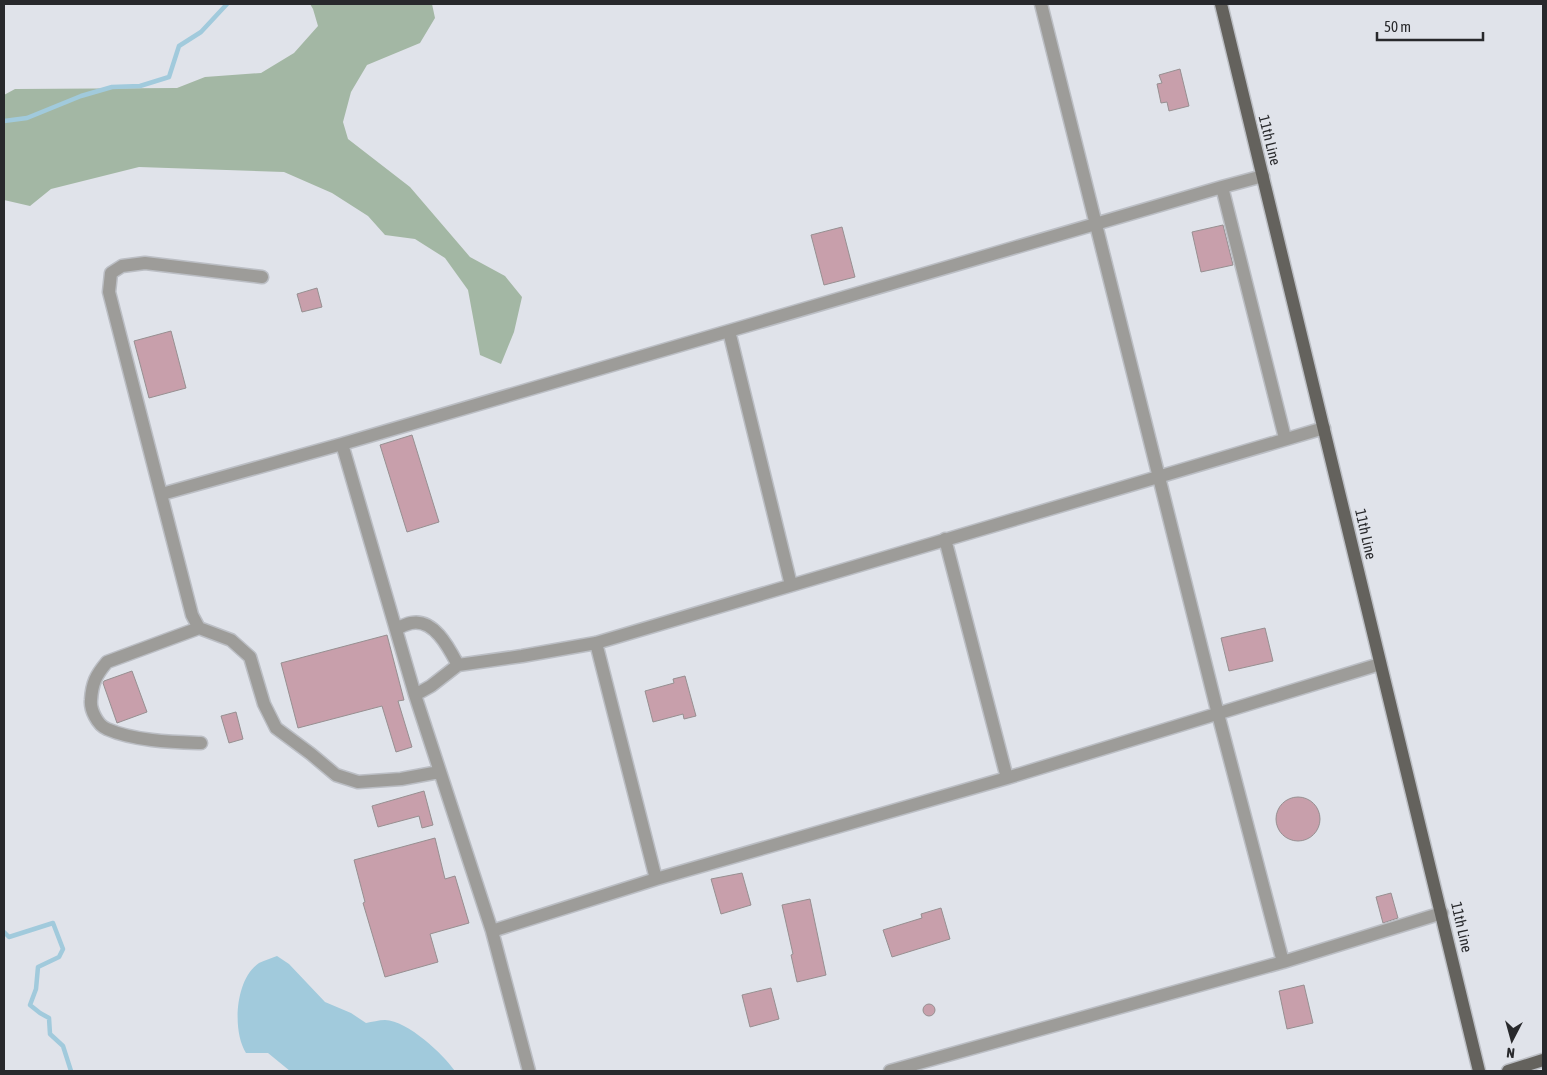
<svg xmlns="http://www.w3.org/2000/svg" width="1547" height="1075" viewBox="0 0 1547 1075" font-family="'Asap Condensed',sans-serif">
	<rect width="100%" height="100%" fill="#e0e3ea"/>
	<path fill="#a3b7a4" d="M310,4H432L435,18L420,43L367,65L351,92L343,122L348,139L410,187L470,257L505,276L522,297L514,332L501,364L480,355L468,290L445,258L415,239L385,235L368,216L332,193L284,172L139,167L51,189L30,206L4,200V95L15,89L177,88L205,77L261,73L294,53L318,26L313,9Z"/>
	<path fill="#a1cadc" d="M277,956L289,964L325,1002L351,1013L366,1023C372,1022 379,1020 385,1020C408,1021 443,1054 455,1071H290L268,1053H246C232,1031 235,979 259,963C265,960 272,958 277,956Z"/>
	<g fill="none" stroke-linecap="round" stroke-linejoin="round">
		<path stroke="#a1cadc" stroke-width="4.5" d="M4,121L27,118L81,96L112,87L140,86L169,77L179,46L201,32L227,4
			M4,932L9,937L53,923L63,949L59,957L38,967L36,989L30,1005L40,1013L49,1018L50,1034L63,1046L71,1071"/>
	</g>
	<path fill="#c89fab" stroke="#978f91" d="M1180,69L1189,106L1169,111L1167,102L1161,103L1157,84L1162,83L1159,75Z
		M1223,225L1233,265L1201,272L1192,232Z
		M842,227L855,277L824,285L811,235Z
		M317,288L322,307L302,312L297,294Z
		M171,331L186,388L149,398L134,341Z
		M412,435L439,522L407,532L380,445Z
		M1265,628L1273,661L1229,671L1221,638Z
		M387,635L404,700L398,701L412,747L396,752L382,706L298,728L281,663Z
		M132,671L147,712L117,723L103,683L104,681Z
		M685,676L696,716L684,719L683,714L653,722L645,691L674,683L673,679Z
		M236,712L243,739L229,743L221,716Z
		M424,791L433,825L422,828L419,816L378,827L372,806Z
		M1276 819a22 22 0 1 1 44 0a22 22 0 1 1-44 0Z
		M435,838L445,879L455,876L469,923L430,934L438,962L385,977L363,903L365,902L354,860Z
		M742,873L751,905L721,914L711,879Z
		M1391,893L1398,918L1383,923L1376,897Z
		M810,899L826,975L797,982L791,955L793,954L782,905Z
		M941,908L950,939L892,957L883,930L922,918L921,914Z
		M1304,985L1313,1023L1287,1029L1279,991Z
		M771,988L779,1019L750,1027L742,995Z
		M923 1010a6 6 0 1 1 12 0a6 6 0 1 1-12 0Z"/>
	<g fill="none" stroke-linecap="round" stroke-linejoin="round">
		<g stroke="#bbbec4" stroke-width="15">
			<path id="minor" d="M1041,4L1218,714L1283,962
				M1222,187L1285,438
				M262,277L145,263L122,266L111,273L109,292L192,615L199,628L231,640L250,657L264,704L276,728L311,754L336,775L358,782L401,779L439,772
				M729,331L791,585
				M162,494L342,444
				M945,539L1007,778
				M199,628L107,662C96,675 92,683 91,700C90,709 97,725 107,729C134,741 172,742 201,743
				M396,629C400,627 406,624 411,623C434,618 449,648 458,665L522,656L596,643L1324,428
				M596,643L656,879
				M415,695L431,686L458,665
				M492,931L656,879L1007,778L1380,664
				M529,1071L492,931L415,695L342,444L1222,187L1263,176
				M890,1071L1283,962L1442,913"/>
		</g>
		<g stroke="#bbbec4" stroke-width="15">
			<path id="major" d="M1221,4L1479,1071
				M1508,1071L1543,1060"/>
		</g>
		<use href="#minor" stroke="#9d9c99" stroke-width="12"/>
		<use href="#major" stroke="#64625d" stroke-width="12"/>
	</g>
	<g text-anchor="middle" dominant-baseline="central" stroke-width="5" stroke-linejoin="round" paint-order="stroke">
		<g font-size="15" fill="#28292c" stroke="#e0e3ea">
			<text transform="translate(1270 140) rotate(76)">11th Line</text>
			<text transform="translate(1366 534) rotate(77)">11th Line</text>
			<text transform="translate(1462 927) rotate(77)">11th Line</text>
		</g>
	</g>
	<rect width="1547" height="1075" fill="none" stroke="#28292c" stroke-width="10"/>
	<g transform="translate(1512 1040) rotate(186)" stroke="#e0e3ea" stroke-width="4" paint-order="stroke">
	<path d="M0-4L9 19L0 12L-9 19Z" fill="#28292c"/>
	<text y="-8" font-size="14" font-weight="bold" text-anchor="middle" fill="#28292c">N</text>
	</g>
	<path d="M1377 32v8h106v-8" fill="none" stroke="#28292c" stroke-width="2.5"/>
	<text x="1384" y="32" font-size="15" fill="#28292c" stroke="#e0e3ea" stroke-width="4" paint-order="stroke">50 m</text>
</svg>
